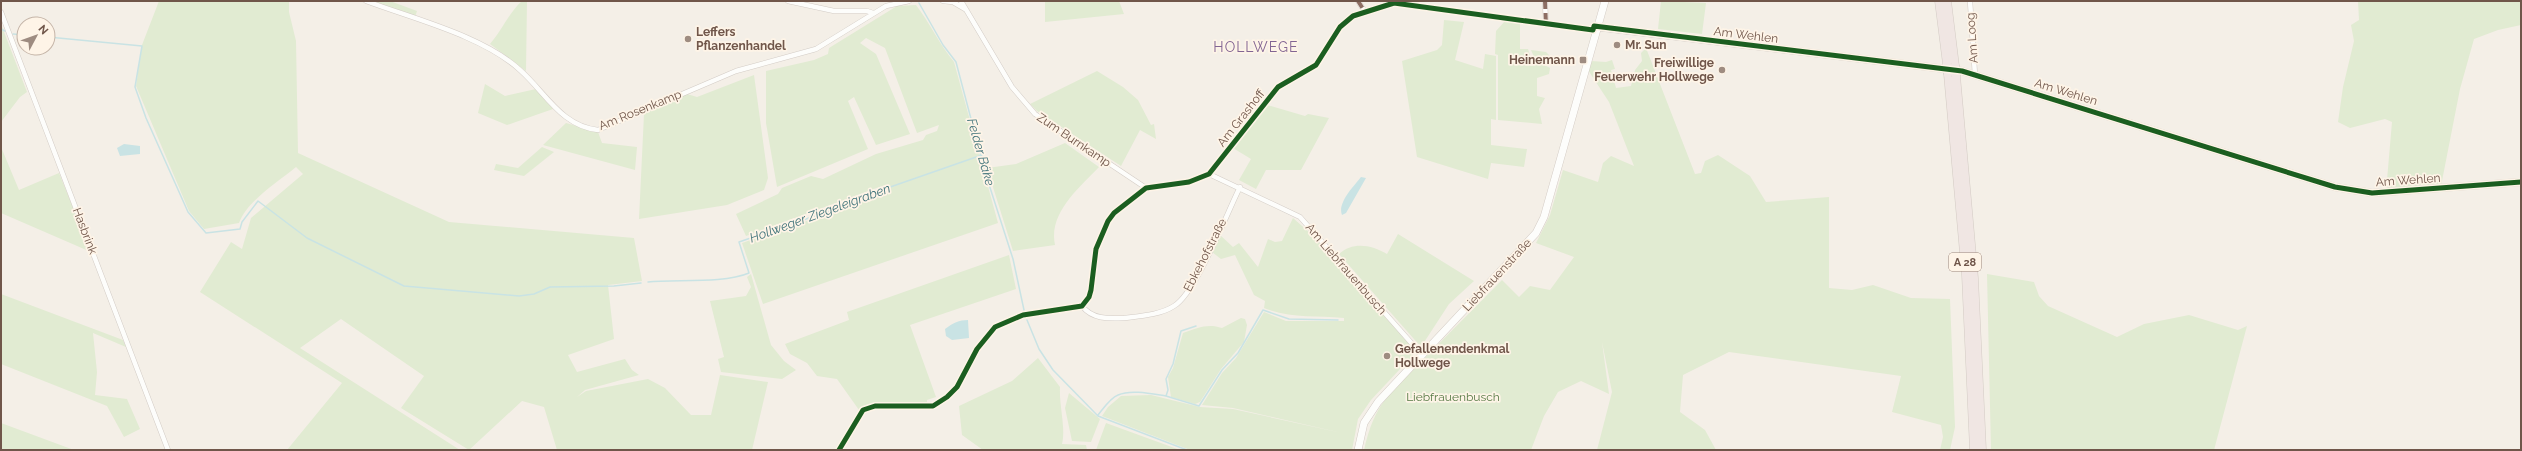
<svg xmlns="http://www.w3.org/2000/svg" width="2522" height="451" viewBox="0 0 2522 451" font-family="Raleway,sans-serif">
	<rect width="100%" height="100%" fill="#f4efe7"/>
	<path fill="#e1ebd2" d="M159,1H289V12L296,41L298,153L449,222L634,238L642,281L608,285L614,339L568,355L577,372L625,359L632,370L639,375L585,390L577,397L586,391L648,379L665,388L691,415H711L720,375L768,382L752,450H557L544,407L522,401L469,450L401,408L424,376L341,319L300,348L460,450H287L342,383L200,292L231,242L242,249L251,218L303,174L296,167C277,183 248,200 239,223L204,229L189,211L136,86L142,45Z
		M372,1H390L417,11L415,17Z
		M522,1H527L526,71L490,44C501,32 510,11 522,1Z
		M1045,1H1119L1124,14L1045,22Z
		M1661,1L1706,3L1702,34L1658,29Z
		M2358,1H2521V25L2498,30L2474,39L2460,89L2441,186L2388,190L2387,180L2392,122L2385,119L2350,128L2338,122L2343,87L2354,41L2351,25L2359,20Z
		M916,5C930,23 939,44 954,62L998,223L763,304L742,243L885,194L882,186L746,236L736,214L778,194L782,188L811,176L823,179L876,154L923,140L926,135L937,131L939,125L917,133L885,48L866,38L860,43L876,54L910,134L876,145L854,97L848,101L868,149L777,187L766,123V71L814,60L828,54L829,48L897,6Z
		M1444,20L1464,22L1455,60L1483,69L1485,54L1496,56V120L1491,119V145L1527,149L1524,167L1491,163L1488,179L1417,157L1402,61L1437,50L1442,45Z
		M1505,21L1520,24V49H1528L1531,58L1550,68L1549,74L1537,78V96L1545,98L1539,109L1542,124L1498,120V55L1495,54L1496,31Z
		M1,24L27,92L20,97L1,122Z
		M1646,48L1695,174L1701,173L1705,161L1718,155L1750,176L1766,202L1829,197V288L1852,290L1873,285L1911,298L1950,299L1955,427L1950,450H1940L1943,437L1941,425L1892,412L1901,376L1729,352L1683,375L1680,412L1705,430L1716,450H1597L1612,392L1602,342L1609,394L1581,381L1558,392L1544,416L1531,450H1364C1369,428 1375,412 1389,394L1502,280L1519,297L1530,286L1550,290L1574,257L1536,243L1550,215L1563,170L1598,182L1603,163L1611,156L1634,166L1609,102L1588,70L1591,61L1606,62L1612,60L1615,69L1611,70L1616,88L1631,86L1635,70L1642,61L1641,53Z
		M1531,50L1546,52L1552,58V66L1534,57Z
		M1097,71L1123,87L1138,100L1151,125L1154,124L1156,139L1140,130L1121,166L1037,111L1030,104Z
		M754,75L768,178L764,190L727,205L639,219L644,114L687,94L697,97Z
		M485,84L505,96L536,89L553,109L507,125L478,113Z
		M1267,105L1305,116L1308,114L1329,118L1301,170H1266L1256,189L1239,180L1251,159L1233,148Z
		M566,123L598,132L602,143L637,147L635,170L543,145Z
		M1065,143L1099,167C1080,187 1048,213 1055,245L1013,251L987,168L1016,164Z
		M1,147L19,190L59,173L91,252L1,213Z
		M542,147L554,152L524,176L494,170L496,164L518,168Z
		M1293,218L1327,248L1416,352L1371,400L1358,419L1352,450H1190L1102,416L1108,407L1121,396L1151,395L1200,407L1233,409L1342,433L1233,408L1202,405L1222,373L1236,358L1264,312L1286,321H1344V318C1315,315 1291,319 1264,308L1265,301L1254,295L1235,255L1221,259L1212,252L1220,235L1233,247L1239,243L1258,267L1268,239L1275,242L1282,241Z
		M1398,234L1474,281L1449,304L1421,347L1339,254C1353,241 1372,245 1387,254Z
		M1009,255L1016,289L910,325L936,397L927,400V404C906,405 875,397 859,410L837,379L817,376L807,363L790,354L785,344L849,320L847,312Z
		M751,274L771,345L784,361L796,370L782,379L721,372L718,359L724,357L710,301L746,296L751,287L747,277Z
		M1987,274L2034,282L2039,296L2048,306L2117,337L2144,324L2189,315L2238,330L2247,326L2214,450H1991Z
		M1,294L123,340L126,347L93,333L97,372L95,395L127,399L140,429L124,437L107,406L1,364Z
		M1241,318L1245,319L1247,325L1244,342L1221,369L1200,402L1195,404L1171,397L1168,377L1173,368L1183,333C1197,328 1208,323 1222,328Z
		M1038,358L1060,387C1059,406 1066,428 1062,444L1086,445L1087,450H983L962,435L959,406L1012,381Z
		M1069,393L1100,419L1091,442L1072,441L1065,408Z
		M1,423L74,450H1Z
		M1106,423L1180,450H1096Z"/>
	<path fill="#c9e3e4" d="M124,144L140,146V154L120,156L117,148Z
		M1361,177L1366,178L1346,213L1342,215C1337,203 1354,186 1361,177Z
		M968,320L969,338L952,340L946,336L945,329C953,323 959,320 968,320Z"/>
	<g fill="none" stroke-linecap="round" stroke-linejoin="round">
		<path stroke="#c9e3e4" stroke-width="1.5" d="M919,3L943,45L956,62L985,172L1013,259L1024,310
			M1,29L5,31
			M13,34L24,35
			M48,37L142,46L135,87L146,118L188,212L206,233L240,229L242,222L258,201L307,238L404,286L519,296L534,294L550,287L614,286L641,283
			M648,282C676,279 723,284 749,273L739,242L870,197L873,193L982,155
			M1027,320L1039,349L1053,370L1098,416L1187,450
			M1166,396L1199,406L1222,370L1238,353L1263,310L1289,319L1338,320
			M1098,415C1103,409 1110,398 1118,395C1131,389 1153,394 1166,396L1168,390L1166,379L1173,364L1181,331L1196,326"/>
		<g stroke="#d3ccc6" stroke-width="5.5">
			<path id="street" d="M366,1C414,19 483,36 520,70C546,93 561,126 598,130L736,71L816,49L886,6L909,1
				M788,1L834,11H867L873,13
				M943,1L953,2L965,9
				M961,1L1012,87L1035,114L1146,188
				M1358,1L1365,12
				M1545,1L1546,25
				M1970,1L1975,75
				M1,12L168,450
				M1209,174L1300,217L1422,355
				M1082,306C1092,319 1108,319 1124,318C1140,316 1160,315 1174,306C1196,293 1227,213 1240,187
				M839,450L863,410L875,406H933L947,397L957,387L977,349L995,327L1023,315L1082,306L1089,297L1091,290L1096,249L1108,221L1114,213L1146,188L1189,182L1209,174L1278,87L1316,65L1340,27L1353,16L1394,3L1596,31"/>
		</g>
		<g stroke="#d3cbc4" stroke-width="8">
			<path id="secondary" d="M1598,27L1962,71L2335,187L2372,193L2521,182
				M1358,450L1364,423L1378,402L1536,233L1544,217L1605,1"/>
		</g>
		<g stroke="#d3cbc4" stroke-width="9">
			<path id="highway" d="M1939,1L1947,64
				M1947,1L1955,66
				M1948,74L1966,275L1974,450
				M1956,76L1974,278L1982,450"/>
		</g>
		<use href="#street" stroke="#fdfdfb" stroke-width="4.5"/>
		<use href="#secondary" stroke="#fdfdfb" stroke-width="7"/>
		<use href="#highway" stroke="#f0e6e3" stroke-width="8"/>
		<g stroke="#d3cbc4" stroke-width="9" stroke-linecap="butt">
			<path id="highway-bridge" d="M1947,64L1948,74
				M1955,66L1956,76"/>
		</g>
		<use href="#highway-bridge" stroke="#f0e6e3" stroke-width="8"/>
		<path stroke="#8d6e63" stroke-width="4" stroke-dasharray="8 4" stroke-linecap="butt" d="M1358,1L1365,12
			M1545,1L1546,25"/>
		<g stroke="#fef4e7" stroke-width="8">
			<path id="cycleway" d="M839,450L863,410L875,406H933L947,397L957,387L977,349L995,327L1023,315L1082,306L1089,297L1091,290L1096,249L1108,221L1114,213L1146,188L1189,182L1209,174L1278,87L1316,65L1340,27L1353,16L1394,3L1593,30L1594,26L1962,71L2335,187L2372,193L2521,182"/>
		</g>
		<use href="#cycleway" stroke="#1b5e20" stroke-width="5"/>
	</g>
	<g fill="#9e8c81" stroke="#fef4e7" stroke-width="1.5">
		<circle cx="688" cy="39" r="4"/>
		<circle cx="1617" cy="45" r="4"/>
		<rect x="1579" y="56" width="8" height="8" rx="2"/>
		<circle cx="1722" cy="70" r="4"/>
		<circle cx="1387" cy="356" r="4"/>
	</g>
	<g text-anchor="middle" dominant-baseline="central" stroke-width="3.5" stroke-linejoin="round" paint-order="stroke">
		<rect fill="#fef4e7" stroke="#9b8579" stroke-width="1" x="1949" y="253" width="32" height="18" rx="3"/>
		<g font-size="11" font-weight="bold" fill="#70564a">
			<text x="1965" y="262">A 28</text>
		</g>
		<g font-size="12" font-weight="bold" fill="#70564a" stroke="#fef4e7" text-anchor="start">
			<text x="696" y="32">Leffers<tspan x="696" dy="14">Pflanzenhandel</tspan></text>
			<text x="1625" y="45">Mr. Sun</text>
			<text x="1575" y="60" text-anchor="end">Heinemann</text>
			<text x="1714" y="63" text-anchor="end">Freiwillige<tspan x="1714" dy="14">Feuerwehr Hollwege</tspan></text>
			<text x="1395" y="349">Gefallenendenkmal<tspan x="1395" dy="14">Hollwege</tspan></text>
		</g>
		<g font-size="12" fill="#70564a" stroke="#fef4e7">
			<text transform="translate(1746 35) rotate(7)">Am Wehlen</text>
			<text transform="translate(1972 38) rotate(-94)">Am Loog</text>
			<text transform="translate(2066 92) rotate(17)">Am Wehlen</text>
			<text transform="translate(640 110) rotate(-22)">Am Rosenkamp</text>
			<text transform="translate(1241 118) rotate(-52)">Am Grashoff</text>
			<text transform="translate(1074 140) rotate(34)">Zum Burnkamp</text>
			<text transform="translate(2408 180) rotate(-4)">Am Wehlen</text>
			<text transform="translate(85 231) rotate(69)">Hasbrink</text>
			<text transform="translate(1205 255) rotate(-63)">Ebkehofstraße</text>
			<text transform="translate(1346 269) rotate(49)">Am Liebfrauenbusch</text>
			<text transform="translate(1497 275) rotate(-47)">Liebfrauenstraße</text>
		</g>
		<g font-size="12" fill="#577a45" stroke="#fef4e7">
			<text x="1453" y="397">Liebfrauenbusch</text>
		</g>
		<g font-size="13" font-style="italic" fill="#42747b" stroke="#fef4e7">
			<text transform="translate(981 152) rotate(74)">Felder Bäke</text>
			<text transform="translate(820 213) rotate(-20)">Hollweger Ziegeleigraben</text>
		</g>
		<g font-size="14" letter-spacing="1" fill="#826593" stroke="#fef4e7">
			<text x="1256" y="47">HOLLWEGE</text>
		</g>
	</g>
	<rect width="2522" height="451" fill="none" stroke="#70564a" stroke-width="4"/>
	<g transform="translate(36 36) rotate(49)"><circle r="19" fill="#fef4e7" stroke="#c5b5a8"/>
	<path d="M0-3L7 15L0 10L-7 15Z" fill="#9e8c81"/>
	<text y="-6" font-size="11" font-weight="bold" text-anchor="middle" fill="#70564a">N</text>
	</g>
</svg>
